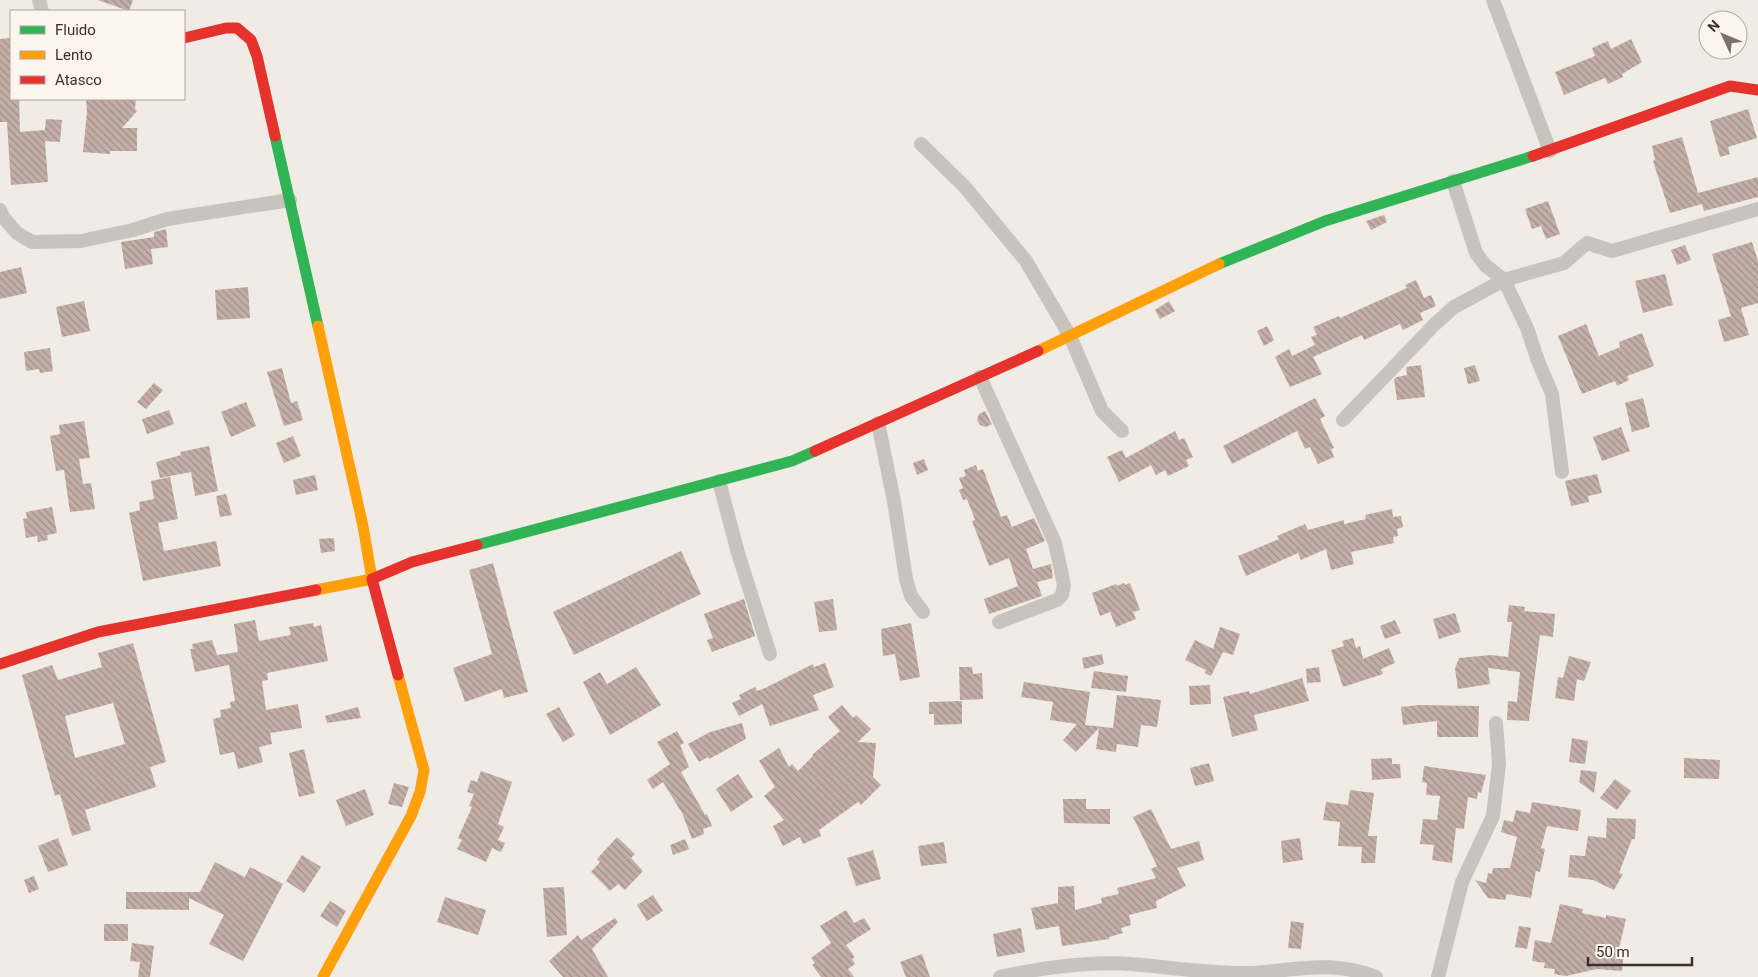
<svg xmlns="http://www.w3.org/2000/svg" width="1758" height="977" viewBox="0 0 1758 977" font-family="Roboto,sans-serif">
	<defs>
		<pattern id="building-back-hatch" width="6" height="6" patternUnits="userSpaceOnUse" patternTransform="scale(1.25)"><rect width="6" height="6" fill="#c3afa7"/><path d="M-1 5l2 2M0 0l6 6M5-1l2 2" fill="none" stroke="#a08f88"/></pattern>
	</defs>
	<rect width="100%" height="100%" fill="#f0ebe5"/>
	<path fill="url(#building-back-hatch)" fill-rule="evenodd" d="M98,0H133L129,11Z
		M11,38V99H19L20,132L45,130L46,119L62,120L60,142L45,141L48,182L11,185L7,122H0V39Z
		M1631,39L1642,62L1622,74L1623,77L1608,84L1605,78L1564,95L1555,72L1595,56L1592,48L1608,41L1611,49Z
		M86,99H136L135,109L137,111L122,128H137V151H110V154L83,152L87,112Z
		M1748,109L1757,138L1728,147L1730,154L1720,157L1710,121Z
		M1682,137L1698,193L1758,177V197L1704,211L1702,204L1670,213L1653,161L1655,160L1652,146Z
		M1548,201L1560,234L1546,239L1541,226L1532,229L1525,209Z
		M1384,215L1387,222L1371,230L1366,221Z
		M166,229L168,247L151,249L153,264L125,269L121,242L154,237V232Z
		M1752,242L1758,261V303L1741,308L1749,335L1724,342L1718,320L1731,316L1712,254Z
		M1685,245L1691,260L1677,265L1671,250Z
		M21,267L27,293L0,299V272Z
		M1665,274L1673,305L1643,313L1635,281Z
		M1416,280L1424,298L1431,295L1436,306L1420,313L1423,320L1403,330L1400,324L1364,340L1362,335L1313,357L1322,374L1290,387L1275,357L1289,349L1292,356L1315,345L1311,337L1317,335L1313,327L1339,316L1340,318L1407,288L1405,285Z
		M248,287L250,318L217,320L215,290Z
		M84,301L90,331L62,337L56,307Z
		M1169,301L1175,311L1160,319L1155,310Z
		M1586,324L1599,356L1620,347L1619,342L1642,333L1654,366L1627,376L1629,380L1617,386L1615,381L1582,394L1558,336Z
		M1267,326L1274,340L1264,346L1257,331Z
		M50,348L53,371L40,373L39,369L26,371L24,352Z
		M1421,365L1425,397L1397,400L1394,379L1397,377L1407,375L1406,367Z
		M1475,365L1480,381L1468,384L1464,368Z
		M282,368L291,403L297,401L303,420L284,426L267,372Z
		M154,383L163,390L146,409L137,402Z
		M1315,398L1325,416L1320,419L1334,448L1331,449L1334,457L1318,464L1310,447L1305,449L1297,431L1232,464L1223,446Z
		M1643,398L1650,427L1632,432L1625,403Z
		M246,402L256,426L231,437L221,412Z
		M169,410L174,424L147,434L142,419Z
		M985,411L992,424L986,427L980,425L977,420L979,414Z
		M84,421L90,458L79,459L83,484L91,483L95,509L70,512L64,470L56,471L50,436L60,434L59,425Z
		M1621,427L1630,451L1602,461L1593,437Z
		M1175,431L1179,440L1184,438L1193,457L1186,460L1189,466L1168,476L1165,470L1156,475L1151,465L1119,482L1107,457L1122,450L1126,458Z
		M293,436L301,456L284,463L276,443Z
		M209,446L218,491L195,496L191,472L160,478L156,462L181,455L180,452Z
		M924,459L928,470L917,475L913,463Z
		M976,465L978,471L983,469L1001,517L1007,515L1012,527L1034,518L1045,541L1026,549L1033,569L1051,564L1053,578L1037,582L1042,596L989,614L984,599L1018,586L1009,558L989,566L972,521L975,520L967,499L963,500L959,490L963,488L959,478L966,476L964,470Z
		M1597,474L1602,493L1588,496L1589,502L1571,506L1565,481Z
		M315,475L318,490L296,495L293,480Z
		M170,477L178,519L158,523L164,551L216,541L221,566L143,581L129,513L140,510L139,502L154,499L151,481Z
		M226,494L232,515L220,517L216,496Z
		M52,507L57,533L47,535L48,540L38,542L37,536L26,538L23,519L27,518L26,512Z
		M1392,509L1393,517L1401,516L1403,527L1397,529L1398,536L1393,537L1394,543L1351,552L1354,564L1331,570L1326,549L1301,560L1298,553L1246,576L1238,556L1279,539L1277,536L1305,524L1308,530L1344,520V524L1366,519L1365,515Z
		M334,538L335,551L321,553L319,539Z
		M681,551L701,594L574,655L553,612Z
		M493,563L528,692L504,698L502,689L465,702L453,668L492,654L469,570Z
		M1124,583L1125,585L1130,583L1140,610L1133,612L1136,619L1116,627L1110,612L1100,616L1092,593L1116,584L1117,586Z
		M744,599L755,636L712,652L707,640L713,638L704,614Z
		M833,599L837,630L819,632L814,602Z
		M1509,605L1525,607L1524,611L1555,614L1553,637L1540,635L1529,721L1507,720L1508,701L1517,702L1520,672L1488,668L1490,684L1458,689L1455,669L1459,658L1491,655L1508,657L1512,622H1507Z
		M1455,613L1461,632L1439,639L1433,619Z
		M255,620L259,641L291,635L289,627L313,623L314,627L321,625L328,661L267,673L268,680L262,681L266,710L298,704L302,728L270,733L272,744L259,747L263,762L238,769L234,752L220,755L213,719L221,717L220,710L231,708L230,702L235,701L229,665L195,672L190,649H193L192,644L212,640L217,655L238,652L234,624Z
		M1395,620L1401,633L1385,639L1380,626Z
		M911,623L920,677L900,681L895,654L883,656L881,629Z
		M1220,627L1240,634L1233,655L1223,652L1211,676L1205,673L1206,670L1185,660L1195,640L1213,649Z
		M1353,638L1356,648L1360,646L1363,659L1389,648L1395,663L1381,669L1383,674L1343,687L1331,650L1344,646L1342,641Z
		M133,643L166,762L150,767L156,787L85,810L91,830L72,836L60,794L55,796L22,675L52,665L58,680L102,667L98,653ZM113,703L125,744L75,758L65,716Z
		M1102,654L1104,664L1084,669L1082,658Z
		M1569,656L1591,662L1584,681L1577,679L1574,701L1555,698L1558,677L1563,678Z
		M825,663L834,687L813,695L819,710L770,726L762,704L739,716L732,703L741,699L739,695L755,687L757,691L765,688L813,664L814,667Z
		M636,667L661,705L610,735L583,682L600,672L607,684Z
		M959,667H972L973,674L982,673L983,699L960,700Z
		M1319,667L1321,682L1307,683L1306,669Z
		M1094,671L1128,676L1126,692L1091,688Z
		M1302,678L1309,701L1254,715L1258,730L1232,737L1223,697L1249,691L1250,694Z
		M1024,682L1090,692L1085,725L1113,728L1117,695L1161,700L1157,727L1141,725L1138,747L1117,744L1116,752L1096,749L1099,728L1076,752L1063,740L1077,724L1050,720L1053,702L1021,697Z
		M1210,685L1211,704L1190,705L1189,686Z
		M962,701V724L934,725V714H929V702Z
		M842,705L853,718L856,715L871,729L858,742L876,743L873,777L881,785L861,805L858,802L819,830L821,836L803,844L800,837L783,846L773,826L784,820L764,796L775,787L759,761L779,748L789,767L792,764L798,771L813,756L812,755L840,731L828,717Z
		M1419,705L1479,706L1478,737H1437V721L1403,725L1401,707Z
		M358,707L361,718L327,723L325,716Z
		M559,707L575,735L563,742L546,714Z
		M742,723L746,739L709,759L708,757L699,762L688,744L710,732Z
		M677,731L684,743L680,745L689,767L681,772L705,815L707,814L712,826L703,829L704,834L692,839L682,813L663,782L653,789L647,780L670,764L657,742Z
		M1572,738L1588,741L1585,764L1569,762Z
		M304,749L315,793L299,797L289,753Z
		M1392,758V764H1400L1401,778L1372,780L1371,759Z
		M1684,758L1720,760L1719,779L1684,778Z
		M1209,763L1214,781L1195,786L1190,768Z
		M1424,766L1486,775L1481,793L1478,792L1477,799L1468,797L1464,829L1456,828L1452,863L1432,860L1434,845L1420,844L1423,819L1437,820L1440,796L1426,795L1427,783L1422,782Z
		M1581,770L1597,772L1594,793L1579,782Z
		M481,771L512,782L498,824L504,827L498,840L505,843L501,852L492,848L486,862L457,849L462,840L458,838L472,807L469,806L474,794L467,792L471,780L477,782Z
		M738,774L753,797L731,812L716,789Z
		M1615,779L1631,791L1617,810L1600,798Z
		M394,783L409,787L402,807L388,804Z
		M365,789L374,815L346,826L336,800Z
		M1350,790L1374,793L1368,836H1377L1375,863H1361L1362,847L1338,846L1340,822L1323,820L1326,802L1348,805Z
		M1063,799H1086V809H1110V824L1064,823Z
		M1532,802L1581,810L1578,831L1547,826L1541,848L1545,849L1540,872L1536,871L1531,898L1507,894L1505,900L1488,898L1475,880L1486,883L1488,873L1492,874L1493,868H1510L1517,837L1501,832L1504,820L1513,822L1516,810L1530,813Z
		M1151,809L1171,849L1199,841L1204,860L1177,868L1186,886L1156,901L1157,908L1129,915L1131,925L1121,928L1123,933L1109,937V939L1062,946L1059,926L1036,930L1031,908L1058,903V887L1074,886L1075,910L1102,903L1101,898L1119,894L1117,888L1156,878L1151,869L1157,866L1133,817Z
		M1607,818L1636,819L1635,839H1632L1619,873L1623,874L1614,890L1593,880L1568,877L1570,855L1585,856L1588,836L1606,838Z
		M617,837L635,854L631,858L643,871L625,890L618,884L610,891L591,872L600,862L597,859Z
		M58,838L68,865L48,872L38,846Z
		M1300,838L1303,860L1283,863L1281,841Z
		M685,839L689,849L673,855L670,845Z
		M944,842L947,863L921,866L918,846Z
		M873,850L881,879L856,886L847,858Z
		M302,855L321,867L304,893L286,881Z
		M215,862L245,877L250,867L283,884L243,961L209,944L224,915L189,898V910L126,909V892H200Z
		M34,876L39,889L29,893L24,880Z
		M564,887L567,935L547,937L543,888Z
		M653,895L663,911L647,921L637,905Z
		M445,897L486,910L478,935L437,922Z
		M330,901L346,911L337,927L320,916Z
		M1560,904L1583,909L1582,913L1606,918V915L1626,919L1619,948L1624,949L1622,971L1597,969L1566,976L1554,974L1555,969L1544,968L1545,963L1532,961L1535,940L1551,943Z
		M846,910L854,923L864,918L871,929L846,945L855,957L852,959L855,964L848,969L854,977H821L812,965L815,963L811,958L831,943L820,926Z
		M615,918L618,922L592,949L608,977H563L549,961L578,935L581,940Z
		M1291,921L1304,923L1301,949L1288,948Z
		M104,924H128V941H104Z
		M1519,926L1531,928L1527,949L1515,947Z
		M1021,928L1025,952L997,957L993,934Z
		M132,943L154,946L150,977H138L140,962L130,961Z
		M922,954L930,977H906L900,962Z"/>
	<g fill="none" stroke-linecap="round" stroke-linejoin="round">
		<path stroke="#c9c3be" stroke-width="14" d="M39,0L42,11
			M1493,0L1550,151
			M921,144L964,186L1026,261L1070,336L1102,411L1122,431
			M1453,181L1476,253L1485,265L1504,280L1564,263L1587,243L1612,251L1758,209
			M0,210L3,217L17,233L32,242L81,241L133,230L167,219L290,200
			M980,377L1055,543L1064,585L1062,595L1057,600L999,622
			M1343,420L1435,324L1454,307L1504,280L1527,328L1538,361L1552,394L1562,472
			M878,423L894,501L906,579L911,596L923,612
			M719,481L738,553L770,654
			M1000,977C1039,968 1091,961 1131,964C1171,967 1209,974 1249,973C1295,971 1330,959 1376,977
			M1438,977L1462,882L1493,816L1499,764L1496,723"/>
		<path stroke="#30b455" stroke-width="11" d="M275,136L318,326
			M1219,264L1325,221L1533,156
			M477,545L792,461L815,451"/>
		<path stroke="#ff9f0a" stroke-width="11" d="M1038,351L1219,264
			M316,590L372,579L363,526L318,326
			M323,977L411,816L420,792L424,770L398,675"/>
		<path stroke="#e5322d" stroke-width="11" d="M184,38L226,28H237L251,40L257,56L275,136
			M1533,156L1730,86L1758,90
			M815,451L1038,351
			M0,664L98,632L316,590
			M398,675L372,579L412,562L477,545"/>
	</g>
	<rect x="10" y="10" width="175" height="90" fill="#fbf5ee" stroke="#aea6a0"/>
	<rect x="20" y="26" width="25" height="8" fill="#30b455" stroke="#aea6a0"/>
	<text x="55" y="35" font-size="15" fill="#3b302b">Fluido</text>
	<rect x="20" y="51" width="25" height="8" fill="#ff9f0a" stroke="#aea6a0"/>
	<text x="55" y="60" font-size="15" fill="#3b302b">Lento</text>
	<rect x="20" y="76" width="25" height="8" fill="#e5322d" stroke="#aea6a0"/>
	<text x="55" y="85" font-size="15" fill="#3b302b">Atasco</text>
	<g transform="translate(1723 35) rotate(314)"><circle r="24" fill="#fbf5ee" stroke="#aea6a0"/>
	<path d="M0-4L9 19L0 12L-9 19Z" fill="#7a716c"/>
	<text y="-8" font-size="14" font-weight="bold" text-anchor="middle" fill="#3b302b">N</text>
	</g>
	<path d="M1588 957v8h104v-8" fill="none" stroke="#3b302b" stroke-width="2.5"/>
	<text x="1596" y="957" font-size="15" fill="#3b302b" stroke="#fbf5ee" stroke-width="4" paint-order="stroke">50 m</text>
</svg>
